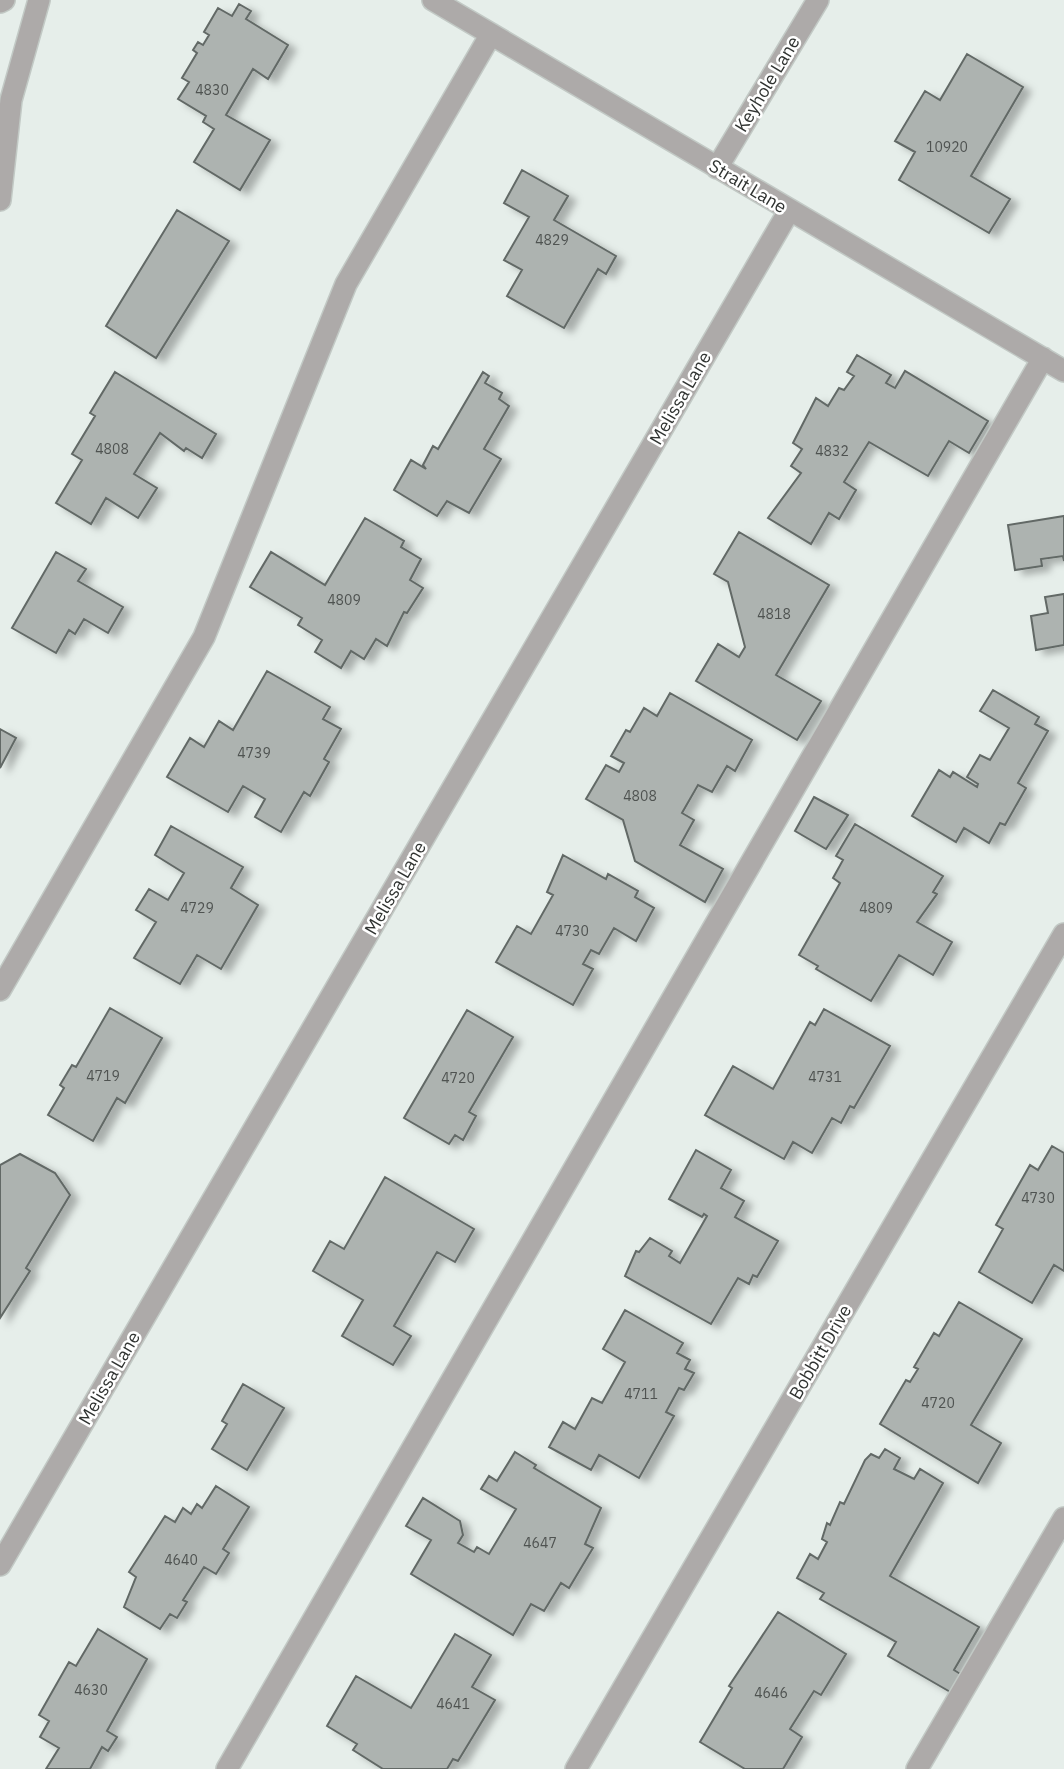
<svg xmlns="http://www.w3.org/2000/svg" width="1064" height="1769" viewBox="0 0 1064 1769" font-family="'IBM Plex Sans',sans-serif">
	<defs>
		<filter id="shadow"><feDropShadow dx="8" dy="4.5" stdDeviation="3.5" flood-color="#0004"/></filter>
	</defs>
	<rect width="100%" height="100%" fill="#e6eeea"/>
	<path fill="#adb3b0" stroke="#626966" stroke-width="2" filter="url(#shadow)" d="M239,4L251,11L246,19L288,45L268,79L253,69L226,115L270,140L240,190L194,162L214,129L203,122L206,116L178,99L189,82L182,78L197,53L193,50L198,42L203,45L209,35L204,32L218,8L232,16Z
		M967,54L1023,87L971,176L1010,199L989,233L899,180L915,152L895,141L925,91L940,100Z
		M522,170L568,196L554,220L616,256L606,274L598,269L564,328L507,296L522,270L504,260L529,217L504,203Z
		M177,210L229,241L156,358L106,326Z
		M857,355L891,375L886,383L895,388L905,371L988,421L969,453L949,441L928,476L869,442L844,482L856,490L839,519L829,513L811,544L768,518L801,473L791,466L802,449L793,443L816,398L828,406L839,388L844,390L854,376L847,372Z
		M115,372L216,434L202,458L186,448L184,451L160,433L134,474L157,488L138,518L106,498L91,524L56,503L82,460L72,454L95,416L90,413Z
		M483,372L489,376L485,383L502,393L499,399L509,406L484,449L501,459L469,513L447,501L437,516L394,490L411,460L426,469L423,465L433,446L438,449Z
		M1064,516V561L1063,556L1041,559L1042,566L1015,570L1008,525Z
		M365,518L404,541L401,547L421,559L410,580L423,588L407,613L404,612L387,646L376,639L364,659L351,651L341,668L315,652L322,640L298,625L302,618L250,587L271,552L325,585Z
		M739,532L829,585L776,675L821,701L797,740L696,681L718,644L739,657L745,647L728,582L714,574Z
		M56,552L86,569L78,581L123,607L108,633L84,619L75,634L69,630L56,653L12,628Z
		M1064,594V645L1036,650L1031,616L1048,613L1045,597Z
		M267,671L330,707L323,719L341,729L324,759L329,762L310,796L304,792L281,832L255,817L265,799L243,786L228,812L167,777L190,738L204,747L219,721L233,730Z
		M993,690L1039,717L1035,724L1048,731L1018,783L1026,788L1005,825L1000,823L989,843L964,828L956,842L912,816L939,770L950,777L953,772L977,787L978,784L967,777L980,755L990,760L1009,728L980,711Z
		M670,693L752,740L735,771L727,766L712,792L698,785L682,813L694,820L680,845L723,869L705,902L635,861L623,820L586,799L606,765L619,772L624,763L611,756L626,730L630,732L644,708L657,716Z
		M0,729L16,738L0,768Z
		M814,797L848,815L826,849L795,831Z
		M855,824L943,876L933,892L937,894L917,922L952,942L933,975L899,955L871,1001L816,969L818,966L799,955L840,883L833,878L843,860L836,856Z
		M171,826L243,867L231,888L258,905L221,969L197,955L180,984L134,958L156,922L136,910L149,889L168,900L184,873L155,855Z
		M563,855L606,879L608,874L638,891L635,897L654,908L636,941L614,928L599,954L591,950L583,964L593,969L573,1005L496,962L517,926L531,934L553,895L547,892Z
		M110,1008L162,1038L125,1103L117,1098L93,1141L48,1115L64,1088L60,1085L72,1065L76,1067Z
		M824,1009L890,1046L854,1108L850,1106L841,1123L832,1118L812,1153L793,1142L784,1159L705,1115L733,1066L773,1089L810,1022L815,1025Z
		M467,1010L513,1037L469,1112L476,1116L463,1140L455,1135L449,1144L404,1118Z
		M1052,1146L1064,1153V1271L1054,1265L1032,1303L979,1272L1003,1229L996,1225L1030,1165L1038,1170Z
		M696,1150L731,1170L721,1188L744,1201L735,1217L778,1241L757,1277L753,1275L749,1284L738,1278L711,1324L625,1276L636,1251L639,1252L650,1238L672,1251L669,1256L680,1263L707,1216L704,1214L702,1217L669,1199Z
		M20,1154L55,1173L70,1195L26,1268L30,1271L0,1318V1165Z
		M385,1177L474,1229L455,1262L437,1252L394,1326L411,1336L393,1365L342,1336L363,1300L313,1271L330,1241L344,1249Z
		M959,1302L1022,1339L971,1425L1001,1443L978,1483L880,1424L906,1380L910,1382L918,1369L914,1367L934,1333L939,1336Z
		M625,1310L683,1343L677,1353L690,1360L685,1369L694,1373L684,1390L679,1388L666,1412L674,1416L639,1478L599,1455L591,1470L549,1447L563,1422L575,1429L592,1398L602,1403L625,1362L603,1349Z
		M243,1384L284,1408L247,1470L212,1449L227,1424L222,1421Z
		M885,1449L900,1458L894,1469L914,1479L920,1469L943,1483L890,1576L979,1627L954,1670L962,1675L952,1693L888,1656L896,1642L820,1599L824,1593L797,1578L810,1554L818,1559L827,1542L822,1539L827,1523L830,1525L840,1502L844,1504L865,1460L871,1454L879,1458Z
		M515,1452L536,1465L534,1468L601,1508L585,1544L593,1548L569,1588L561,1583L544,1611L531,1604L513,1635L411,1574L431,1540L406,1526L423,1498L460,1521L463,1535L458,1543L474,1552L477,1547L489,1554L516,1509L481,1489L489,1476L497,1481Z
		M216,1486L249,1507L223,1549L229,1553L216,1574L204,1567L183,1600L187,1602L177,1618L170,1614L160,1629L124,1607L136,1577L129,1572L165,1516L175,1522L183,1508L191,1514L197,1504L202,1508Z
		M778,1612L846,1654L821,1695L814,1691L790,1729L802,1737L783,1769H745L700,1742L732,1688L729,1686Z
		M98,1629L147,1659L107,1731L117,1737L108,1751L102,1747L90,1769H46L59,1748L40,1737L49,1721L39,1715L69,1662L76,1666Z
		M455,1634L491,1655L472,1687L495,1700L458,1761L453,1759L447,1769H383L353,1750L357,1744L327,1726L356,1676L411,1708Z"/>
	<g fill="none" stroke-linecap="round" stroke-linejoin="round">
		<g stroke="#c2c9c5" stroke-width="24">
			<path id="minor" d="M433,0L1064,371
				M0,2L4,0
				M717,168L818,0
				M0,200L11,100L39,0
				M0,990L204,637L346,284L491,34
				M0,1565L789,211
				M227,1769L1043,358
				M576,1769L1064,934
				M917,1769L1064,1518"/>
		</g>
		<use href="#minor" stroke="#adaaa9" stroke-width="21"/>
	</g>
	<g text-anchor="middle" dominant-baseline="central" stroke-width="5" stroke-linejoin="round" paint-order="stroke">
		<g font-size="14" fill="#4f5351">
			<text x="212" y="90">4830</text>
			<text x="947" y="147">10920</text>
			<text x="552" y="240">4829</text>
			<text x="112" y="449">4808</text>
			<text x="832" y="451">4832</text>
			<text x="344" y="600">4809</text>
			<text x="774" y="614">4818</text>
			<text x="254" y="753">4739</text>
			<text x="640" y="796">4808</text>
			<text x="197" y="908">4729</text>
			<text x="876" y="908">4809</text>
			<text x="572" y="931">4730</text>
			<text x="103" y="1076">4719</text>
			<text x="825" y="1077">4731</text>
			<text x="458" y="1078">4720</text>
			<text x="1038" y="1198">4730</text>
			<text x="641" y="1394">4711</text>
			<text x="938" y="1403">4720</text>
			<text x="540" y="1543">4647</text>
			<text x="181" y="1560">4640</text>
			<text x="91" y="1690">4630</text>
			<text x="771" y="1693">4646</text>
			<text x="453" y="1704">4641</text>
		</g>
		<g font-size="18" fill="#303331" stroke="#fff">
			<text transform="translate(767 84) rotate(-59)">Keyhole Lane</text>
			<text transform="translate(748 186) rotate(31)">Strait Lane</text>
			<text transform="translate(680 398) rotate(-60)">Melissa Lane</text>
			<text transform="translate(395 888) rotate(-60)">Melissa Lane</text>
			<text transform="translate(820 1352) rotate(-60)">Bobbitt Drive</text>
			<text transform="translate(109 1378) rotate(-60)">Melissa Lane</text>
		</g>
	</g>
</svg>
